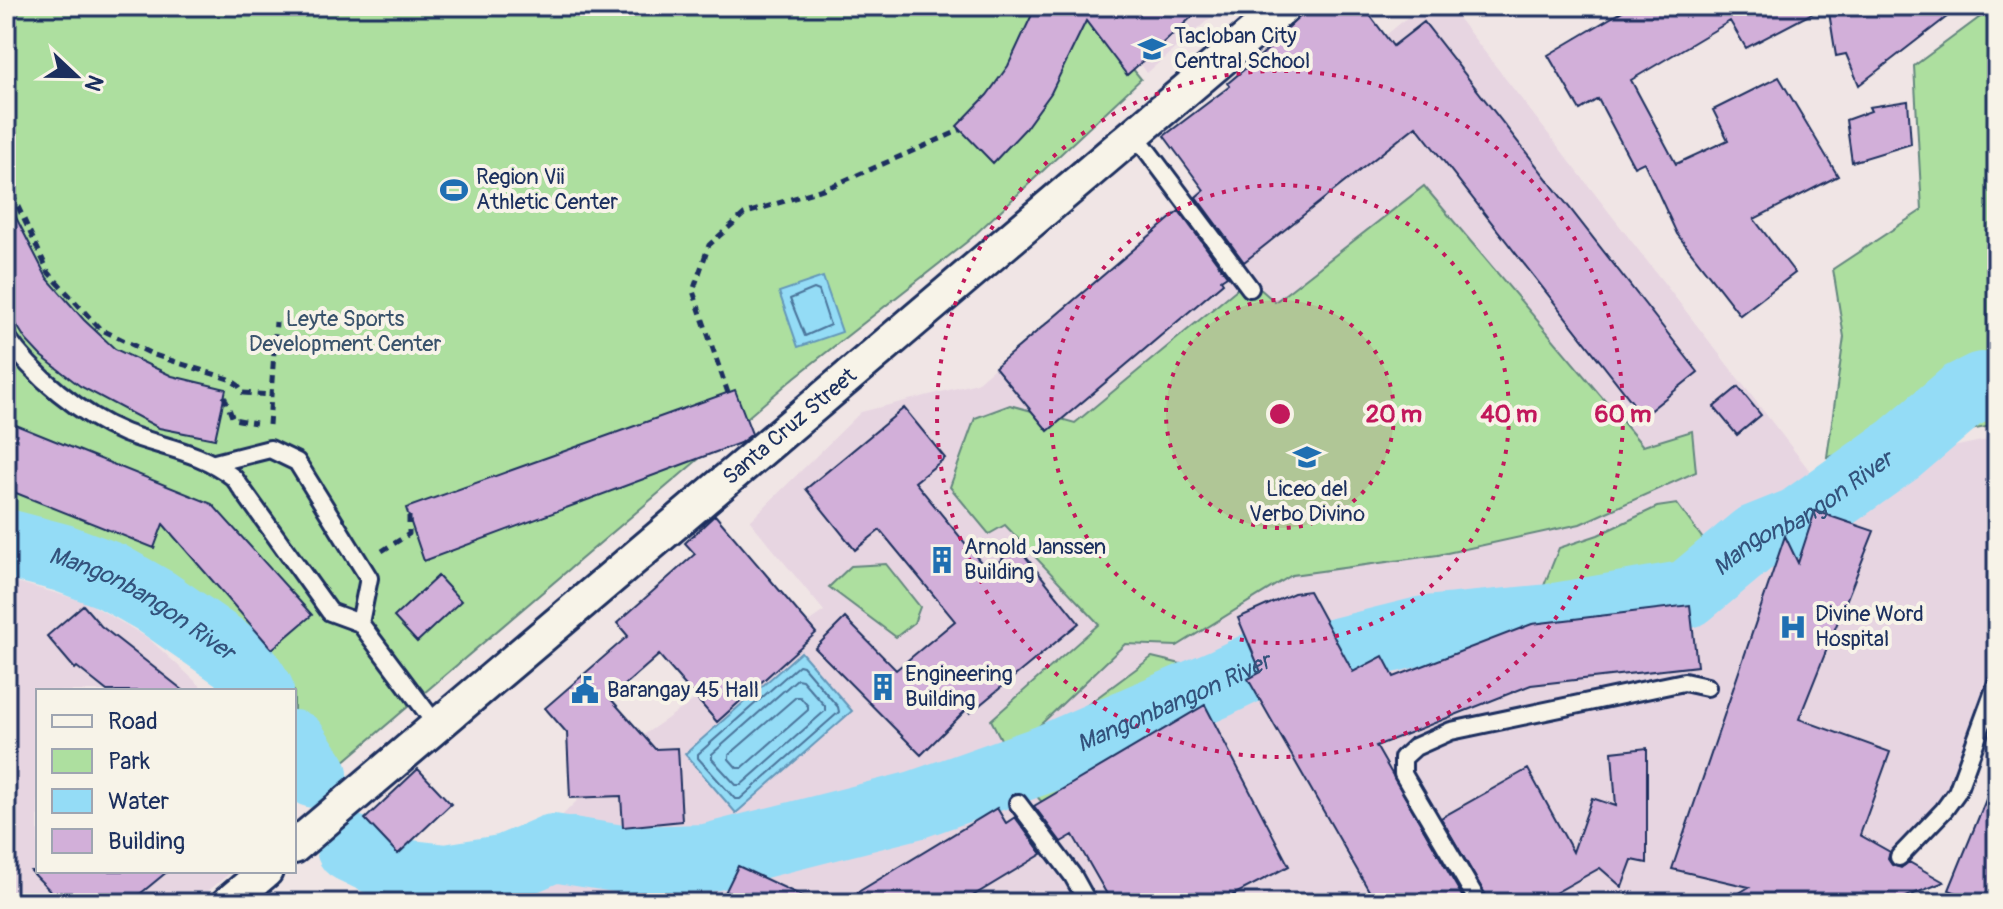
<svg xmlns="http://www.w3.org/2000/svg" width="2003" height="909" viewBox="0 0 2003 909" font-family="Pangolin,sans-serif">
	<rect width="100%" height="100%" fill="#f0e5e5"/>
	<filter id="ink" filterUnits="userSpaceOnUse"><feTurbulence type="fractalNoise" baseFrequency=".0125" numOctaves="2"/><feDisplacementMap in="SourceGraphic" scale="16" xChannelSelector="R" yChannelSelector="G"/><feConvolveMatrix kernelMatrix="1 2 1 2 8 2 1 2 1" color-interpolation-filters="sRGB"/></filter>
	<g filter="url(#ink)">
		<path fill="#e7d5e1" d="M1113,6H1224L1147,73L1113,24Z
			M1421,6H1449L1813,475L1997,438V699L1953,813L1872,903H512L537,841L639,738L824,611L750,521L861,412L977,383L1182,205Z
			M6,579L87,602L148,638L206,691H38V871H232L194,903H6Z"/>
		<path fill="#addf9f" stroke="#64877e" stroke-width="2" d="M6,6H1099L1098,26L1141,79L968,241L795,377L336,768L294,716V691H274L257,671L139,585L69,560L6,542Z
			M1995,6L1997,425L1827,457L1844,337L1833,269L1922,210L1914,66Z
			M1424,186L1643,446L1692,431L1696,472L1580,524L1438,555L1292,575L1177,646L1125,644L1017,747L1002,741L991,720L1099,624L1005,525L989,534L950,487L975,418L1010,405L1075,423L1249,279L1275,302Z
			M1677,504L1714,554L1721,582L1699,603L1656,597L1547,613L1427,647L1391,632L1379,614L1543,588L1559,548L1598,535L1657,507Z
			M886,564L920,607L914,623L896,637L829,587L851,566Z
			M1152,657L1214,672L1189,709L1148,758L1057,820L1018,774L1052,731Z"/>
		<path fill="#94dcf6" stroke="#6497b9" stroke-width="2" d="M823,277L842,332L798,347L779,292Z
			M801,652L852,711L736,813L685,754Z"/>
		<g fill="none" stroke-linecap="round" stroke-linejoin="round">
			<path stroke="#4b749b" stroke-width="2" d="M814,289L819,291L830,325L805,336L790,299Z
				M799,665L803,666L838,707L839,712L740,799H735L698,758V754Z
				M797,679L802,680L825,706V711L741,785H736L712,759V754Z
				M796,697H800L808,706V710L742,768H737L729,759V755Z"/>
			<g stroke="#94dcf6" stroke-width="68">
				<path id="s1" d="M6,543L63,558L111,576L155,601L240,660L260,691"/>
				<path d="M294,744L314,774"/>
				<path id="s2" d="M350,848L402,873L446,878L507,868L553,848L628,860L707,858L915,805L1048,758L1220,683L1280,654L1320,656L1425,630L1549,618L1688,594L1754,539L1799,521L1900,449L1962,396L1982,386L1997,390"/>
			</g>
		</g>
		<path fill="#d2afd9" stroke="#1b2f5e" stroke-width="2" d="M1036,6H1204L1127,75L1086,21L1051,93L1025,129L993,163L957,126L987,95L1008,66Z
			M1310,6H1363L1393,46L1424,22L1698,372L1643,416L1416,126L1244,262L1196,197L1204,190L1164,136L1230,86L1228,83L1285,35L1283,33Z
			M1631,6H1826L1746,48L1730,21L1631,80L1676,164L1728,140L1713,110L1779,77L1838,176L1754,219L1795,273L1740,315L1677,234L1644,162L1634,167L1598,99L1580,110L1548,55Z
			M1828,6H1961L1859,85L1846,54L1836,56Z
			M1908,101L1911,144L1852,162L1846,120L1871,111L1869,107Z
			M6,198L47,278L84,320L115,349L172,376L226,389L215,439L159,428L80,386L41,356L26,340L6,308Z
			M1179,211L1227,276L1221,280L1223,283L1048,431L995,367Z
			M1738,387L1761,415L1737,435L1714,407Z
			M735,390L752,434L740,443L424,561L406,508Z
			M904,408L945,458L915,482L988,571L1017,546L1079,623L970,713L967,709L921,755L815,648L845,618L896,670L955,621L880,530L855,550L806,489Z
			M6,421L212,504L312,615L272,649L163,524L154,548L6,489Z
			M1815,511L1874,531L1799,719L1890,752L1860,835L1890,852L1888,859L1892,865L1901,868L1909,862L1944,882L1891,903H1723L1749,887L1672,869L1785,536L1798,563Z
			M715,515L816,633L717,722L659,655L610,698L655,749L678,748L682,821L623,827L621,796L570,798L567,733L545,708L628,636L617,623L695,554L685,543Z
			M438,576L461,601L417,642L394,617Z
			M1309,591L1353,672L1383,656L1394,677L1532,624L1690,605L1697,666L1531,685L1376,746L1466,903H1376L1248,679L1261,672L1238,618L1294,593Z
			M83,605L101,626L184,691H107L77,667L75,669L47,636Z
			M1205,705L1289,866L1218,903H1112L1073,835L1061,842L1034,806Z
			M1647,748V863L1632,860L1622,887L1600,868L1537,903H1490L1441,818L1528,769L1573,852L1592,798L1616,806L1612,752Z
			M418,769L451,804L398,854L365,819Z
			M1996,775L1997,878L1987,903H1983L1949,890Z
			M997,808L1006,823L1015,817L1042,854L961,903H840Z
			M738,866L817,903H720Z
			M31,871H168L129,903H62Z"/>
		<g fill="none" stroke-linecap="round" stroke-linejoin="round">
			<g stroke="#1b2f5e" stroke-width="22">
				<path id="lane" d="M1134,133L1250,288
					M6,336C32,375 81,415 125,433C164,448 200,451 234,478L330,612L360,623L437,726
					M215,463L270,449L297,462L369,578L360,623
					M1018,803L1073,876L1088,903
					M1899,857L1944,810L1957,792L1997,683
					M1479,903L1403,774V758L1415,747L1451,731L1684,682L1707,687"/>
			</g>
			<g stroke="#1b2f5e" stroke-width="38">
				<g id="street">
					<path id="s3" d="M294,847L1285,6"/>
					<path d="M228,903L266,871"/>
				</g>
			</g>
			<path stroke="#1b2f5e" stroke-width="5" stroke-dasharray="8 6" stroke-linecap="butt" d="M6,181L49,273L100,329L154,355L229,379L238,385L243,393L271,395
				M728,393L693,291L709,245L744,214L832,186L961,130
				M224,396L233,419L256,423
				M269,425L276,322
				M382,551L409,534V515"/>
			<use href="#lane" stroke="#f7f3e8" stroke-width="16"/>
			<use href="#street" stroke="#f7f3e8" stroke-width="32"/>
		</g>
	</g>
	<circle cx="1280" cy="414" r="114" fill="#c2185b" fill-opacity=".12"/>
	<g fill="none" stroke="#c2185b" stroke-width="4" stroke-dasharray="4 8">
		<circle cx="1280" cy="414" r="114"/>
		<circle cx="1280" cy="414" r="229"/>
		<circle cx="1280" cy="414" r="343"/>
	</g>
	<defs>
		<g id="school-bare" transform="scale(2.16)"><path d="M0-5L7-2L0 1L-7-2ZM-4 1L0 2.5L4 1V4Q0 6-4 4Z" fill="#1f6fb2" stroke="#f7f3e8" stroke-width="2.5" paint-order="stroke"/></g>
		<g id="stadium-bare" transform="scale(2.16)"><path d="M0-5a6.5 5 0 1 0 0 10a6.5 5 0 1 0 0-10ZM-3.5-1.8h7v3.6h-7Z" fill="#1f6fb2" stroke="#f7f3e8" stroke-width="2.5" paint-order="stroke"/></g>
		<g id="university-bare" transform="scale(2.16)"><path d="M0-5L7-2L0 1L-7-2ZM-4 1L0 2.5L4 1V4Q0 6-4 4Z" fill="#1f6fb2" stroke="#f7f3e8" stroke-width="2.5" paint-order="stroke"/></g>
		<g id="building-bare" transform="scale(2.16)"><path d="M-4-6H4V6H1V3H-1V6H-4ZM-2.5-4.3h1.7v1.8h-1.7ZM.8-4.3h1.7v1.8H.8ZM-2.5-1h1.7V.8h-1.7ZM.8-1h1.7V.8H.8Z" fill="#1f6fb2" stroke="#f7f3e8" stroke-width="2.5" paint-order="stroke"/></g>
		<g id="hospital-bare" transform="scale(2.16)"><path d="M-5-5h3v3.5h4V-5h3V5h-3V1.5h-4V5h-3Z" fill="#1f6fb2" stroke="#f7f3e8" stroke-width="2.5" paint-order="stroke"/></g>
		<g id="civic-bare" transform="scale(2.16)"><path d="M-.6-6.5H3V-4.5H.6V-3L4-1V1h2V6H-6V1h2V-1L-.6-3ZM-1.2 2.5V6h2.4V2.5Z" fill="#1f6fb2" stroke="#f7f3e8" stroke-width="2.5" paint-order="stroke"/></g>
	</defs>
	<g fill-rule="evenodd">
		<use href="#school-bare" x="1152" y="49"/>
		<use href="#stadium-bare" x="454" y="190"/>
		<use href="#university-bare" x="1307" y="457"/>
		<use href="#building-bare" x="942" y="560"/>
		<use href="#hospital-bare" x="1793" y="627"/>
		<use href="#building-bare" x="883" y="687"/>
		<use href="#civic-bare" x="585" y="690"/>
	</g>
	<g text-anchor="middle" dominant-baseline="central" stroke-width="8" stroke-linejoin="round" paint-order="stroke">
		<g font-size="22" fill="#1b2f5e" stroke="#f7f3e8" text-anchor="start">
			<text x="1174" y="36">Tacloban City<tspan x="1174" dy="25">Central School</tspan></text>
			<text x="476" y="177">Region Vii<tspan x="476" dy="25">Athletic Center</tspan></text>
			<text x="1307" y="489" text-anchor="middle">Liceo del<tspan x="1307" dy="25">Verbo Divino</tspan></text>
			<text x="964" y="547">Arnold Janssen<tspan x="964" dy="25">Building</tspan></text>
			<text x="1815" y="614">Divine Word<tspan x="1815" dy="25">Hospital</tspan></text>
			<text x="905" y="674">Engineering<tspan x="905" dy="25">Building</tspan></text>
			<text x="607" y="690">Barangay 45 Hall</text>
		</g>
		<g font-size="22" fill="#38526b" stroke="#f7f3e8">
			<text x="345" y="319">Leyte Sports<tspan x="345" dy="25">Development Center</tspan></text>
		</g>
		<g font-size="22" fill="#1b2f5e" stroke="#f7f3e8">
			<text stroke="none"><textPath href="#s3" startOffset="650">Santa Cruz Street</textPath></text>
		</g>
		<g font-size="24" font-style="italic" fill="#33527c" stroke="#f7f3e8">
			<text stroke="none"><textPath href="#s2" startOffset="1534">Mangonbangon River</textPath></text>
			<text stroke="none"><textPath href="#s1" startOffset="150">Mangonbangon River</textPath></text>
			<text stroke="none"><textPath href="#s2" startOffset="862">Mangonbangon River</textPath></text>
		</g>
	</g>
	<circle cx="1280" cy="414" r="12" fill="#c2185b" stroke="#f7f3e8" stroke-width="4"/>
	<g font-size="24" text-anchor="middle" font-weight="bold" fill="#c2185b" stroke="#f7f3e8" stroke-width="8" stroke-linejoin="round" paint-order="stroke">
		<text x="1394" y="422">20 m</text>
		<text x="1509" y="422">40 m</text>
		<text x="1623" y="422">60 m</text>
	</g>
	<rect width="2003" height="909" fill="none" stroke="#f7f3e8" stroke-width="32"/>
	<rect x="16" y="16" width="1971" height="877" fill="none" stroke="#1b2f5e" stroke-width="3" filter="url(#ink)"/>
	<rect x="36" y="689" width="260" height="184" fill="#f7f3e8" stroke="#9fa5b1" stroke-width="2"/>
	<rect x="52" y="715" width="40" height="12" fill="#f7f3e8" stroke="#9fa5b1" stroke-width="2"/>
	<text x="108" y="729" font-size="24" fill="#1b2f5e">Road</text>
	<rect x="52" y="749" width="40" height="24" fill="#addf9f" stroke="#9fa5b1" stroke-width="2"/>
	<text x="108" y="769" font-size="24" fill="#1b2f5e">Park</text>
	<rect x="52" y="789" width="40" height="24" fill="#94dcf6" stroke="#9fa5b1" stroke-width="2"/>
	<text x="108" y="809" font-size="24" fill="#1b2f5e">Water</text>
	<rect x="52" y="829" width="40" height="24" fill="#d2afd9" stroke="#9fa5b1" stroke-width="2"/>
	<text x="108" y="849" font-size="24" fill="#1b2f5e">Building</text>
	<g transform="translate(76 76) rotate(112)" stroke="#f7f3e8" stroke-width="6" paint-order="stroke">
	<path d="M0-6L14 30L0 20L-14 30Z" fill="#1b2f5e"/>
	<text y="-12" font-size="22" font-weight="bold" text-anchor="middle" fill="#1b2f5e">N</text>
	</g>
</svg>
